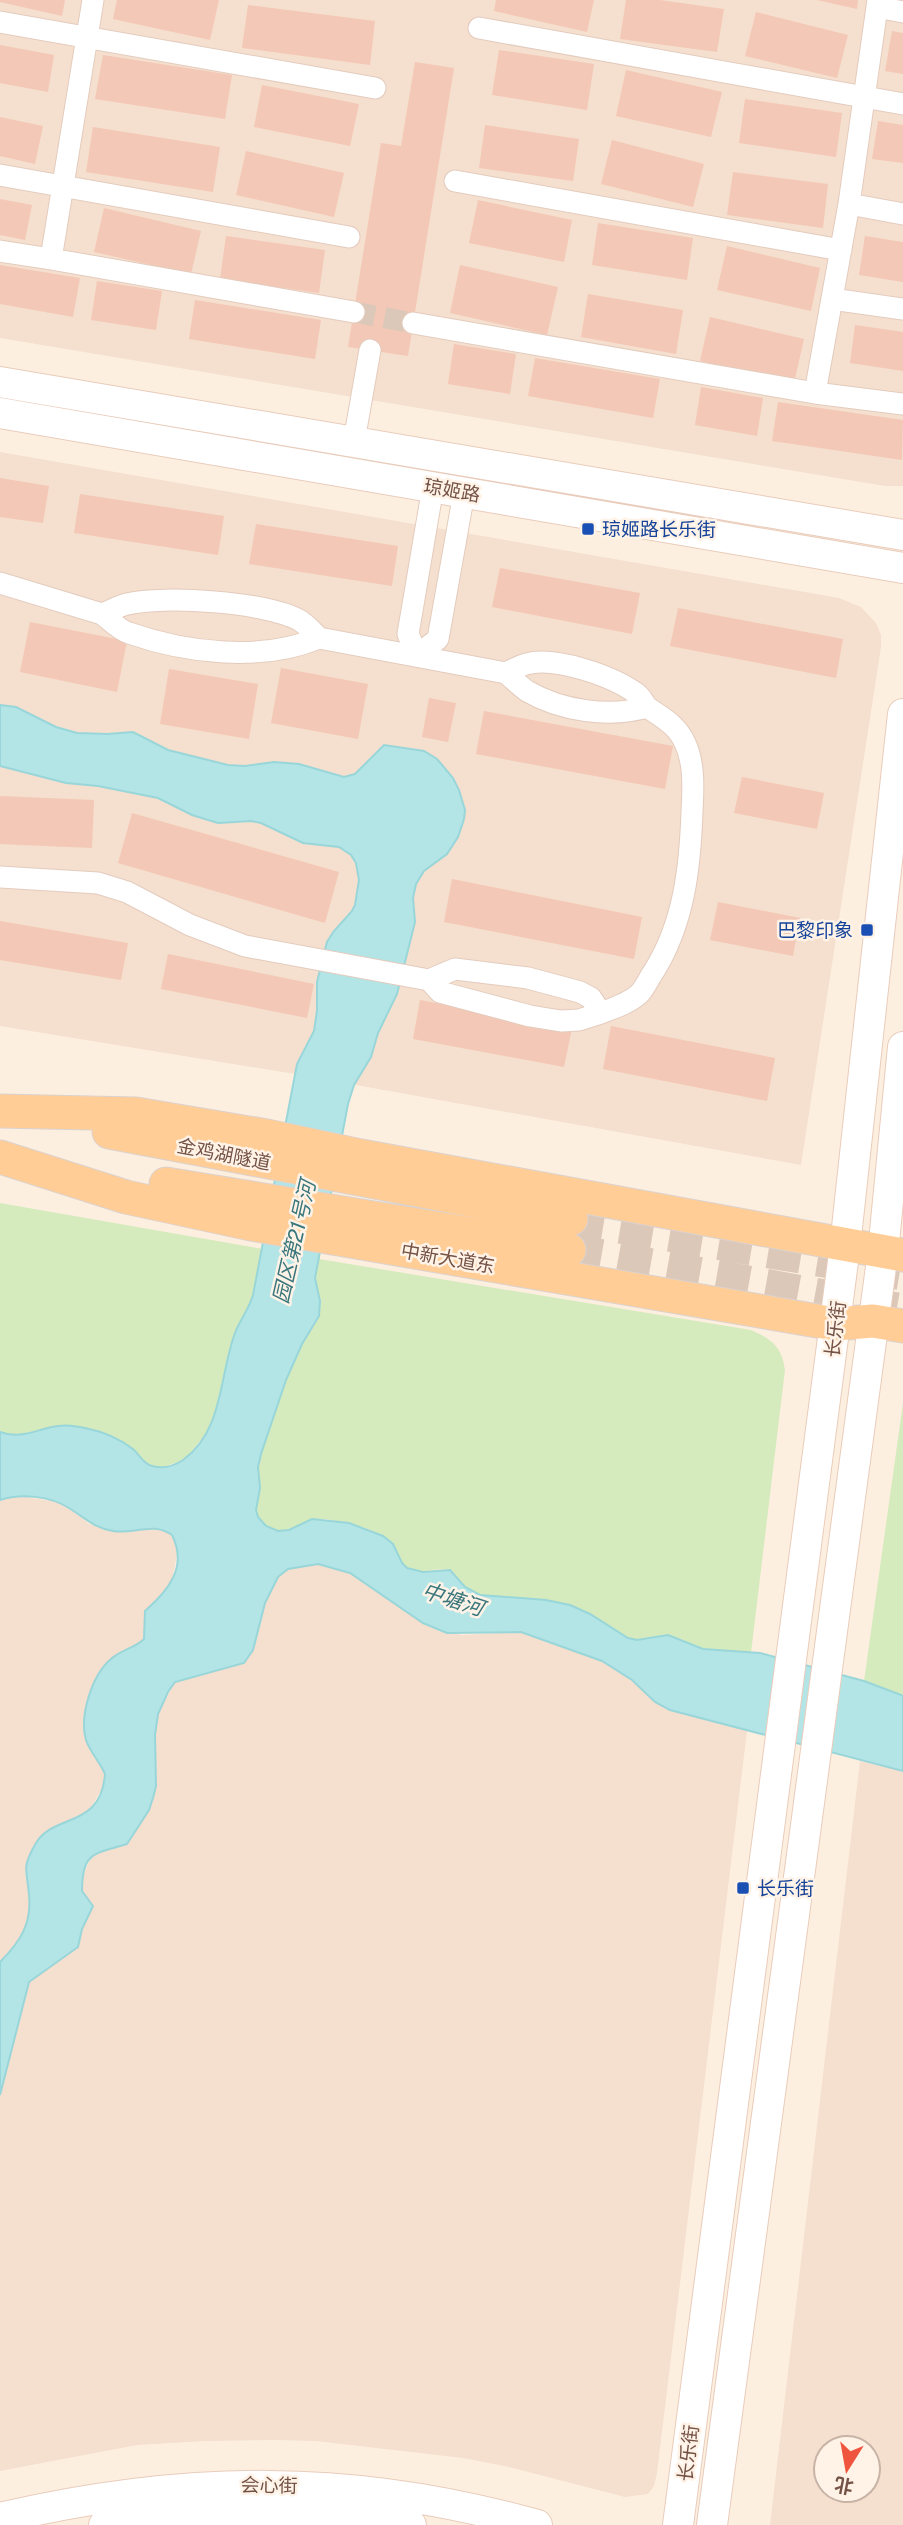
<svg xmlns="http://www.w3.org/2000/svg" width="903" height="2525" viewBox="0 0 903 2525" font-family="'Public Sans','Noto Sans SC',sans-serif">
	<rect width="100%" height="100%" fill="#fdefdf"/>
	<path fill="#f5dfce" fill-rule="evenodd" d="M0,0H903V486H885L0,338Z
		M0,452L839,598L861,607L876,623L881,635V647L801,1165L295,1074L0,1026Z
		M14,1495L57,1502L70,1509L89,1524L122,1532L149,1528L168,1532L175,1541L177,1554L171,1586L161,1599L146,1611L144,1639L142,1642L119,1653L105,1665L90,1695L84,1725L89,1747L105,1774L103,1787L90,1809L84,1815L58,1826L38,1840L28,1859L25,1873L30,1904L27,1925L15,1947L0,1962V1500Z
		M318,1564L350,1573L430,1627L462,1635L521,1632L602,1661L632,1680L655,1702L670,1710L747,1731L657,2473L654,2486L648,2494L625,2497L509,2467L463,2458L316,2441L278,2440L205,2441L137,2445L0,2471V2095L29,1982L78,1946L85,1920L87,1900L82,1891V1880L91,1856L99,1851L127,1844L149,1810L156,1786L154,1746L158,1714L175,1682L244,1663L257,1639L265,1603L278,1577L288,1569Z
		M860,1761L903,1771V2525H770ZM826,2448H868V2490H826Z"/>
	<path fill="#d5ebbe" d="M0,1203L263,1249L249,1309L234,1334L218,1406L206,1433L189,1455L180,1461L164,1467L150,1466L127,1446L87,1428L53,1427L16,1435L0,1432Z
		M319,1259L751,1330C772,1339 782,1347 785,1370L751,1653L703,1649L668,1635L637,1640L628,1638L570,1605L546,1600L480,1595L465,1587L450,1570C435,1567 422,1575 408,1568C398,1563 398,1554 393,1546C383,1529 344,1522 325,1519C304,1517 285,1541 265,1525C251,1514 260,1501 260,1486C260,1479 258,1472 259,1465C263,1430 286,1375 302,1344C307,1335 315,1327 318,1316C323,1303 314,1293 314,1280C314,1273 318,1266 319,1259Z
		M903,1403V1696L864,1681Z"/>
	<path fill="#b3e5e7" stroke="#99d6d9" stroke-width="2" d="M0,705L16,707L56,727L77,733L107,734L133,732L168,750L228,765L245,766L274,762L299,764L344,777L355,774L384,745L424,751L437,759L453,778L459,790L465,810L464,819L458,837L447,854L424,871L416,884L413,898L415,922L397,994L378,1033L371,1057L354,1085L348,1104L315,1278L320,1301L319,1316L302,1344L286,1380L261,1454L258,1467L260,1488L256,1510L258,1517L266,1526L278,1531L289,1530L312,1519L349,1523L383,1536L393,1544L402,1563L407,1568L423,1572L450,1570L465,1587L480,1595L546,1600L570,1605L590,1614L628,1638L637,1640L668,1635L703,1649L760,1653L864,1681L901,1695L903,1696V1771L670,1710L655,1702L632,1680L602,1661L521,1632L447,1633L423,1623L350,1573L318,1564L288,1569L278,1577L265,1603L253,1650L244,1663L175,1682L168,1692L158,1714L155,1735L156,1786L153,1798L149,1810L127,1844C96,1854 82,1850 82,1891L93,1906L82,1929L78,1947L29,1982L0,2095V1962C20,1942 32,1924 29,1895C27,1869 21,1869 36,1843C54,1813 101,1829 105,1774C100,1762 90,1752 86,1740C79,1716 92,1675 111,1659C121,1650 135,1648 144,1639L145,1611C168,1591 188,1567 172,1535C153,1521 133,1535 113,1531C94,1528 85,1518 69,1508C50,1496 21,1493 0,1500V1432C18,1439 34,1431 52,1427C63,1424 78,1426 89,1429C104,1432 121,1440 133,1449C140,1455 143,1464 152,1466C163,1469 174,1466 183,1460C224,1430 219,1376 235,1333C240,1320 249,1309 253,1295L297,1064L314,1031L317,1011V982L327,942L334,931L352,911L355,905L359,880L356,863L351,855L339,847L303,843L261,823L251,821L218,823L192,815L158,798L98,786L66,783L0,766Z"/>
	<path fill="#f4c8b6" d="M0,0H65L62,16L0,2Z
		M117,0H219L210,40L113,19Z
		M496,0H594L587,32L494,11Z
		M626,0H660L724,9L717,52L620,39Z
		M817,0H858L857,9Z
		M248,5L375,21L370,65L242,48Z
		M756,12L848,35L837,78L745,56Z
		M892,31L903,33V74L885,71Z
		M0,45L54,55L48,92L0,83Z
		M499,50L594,64L587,110L492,95Z
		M103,55L232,75L225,119L95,99Z
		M415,62L454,68L408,356L348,347L381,143L401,146Z
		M626,70L722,92L711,137L616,116Z
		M262,85L359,104L350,146L254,127Z
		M745,99L842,113L836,157L739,143Z
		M0,117L43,126L35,164L0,156Z
		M878,121L903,125V163L872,159Z
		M485,125L579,139L573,181L479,168Z
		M93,127L220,147L213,192L86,172Z
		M612,140L704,164L693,207L601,184Z
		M246,151L344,173L334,217L236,195Z
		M733,172L828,184L823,228L727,215Z
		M0,199L32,205L25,240L0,235Z
		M478,200L572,220L564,262L469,243Z
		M104,208L201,231L191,274L94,252Z
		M598,223L693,238L687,280L592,265Z
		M226,236L325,250L319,293L220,279Z
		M865,236L903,242V282L859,275Z
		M727,246L820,268L811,311L717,290Z
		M0,265L80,278L73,317L0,304Z
		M460,265L558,287L547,335L450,313Z
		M97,281L162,291L156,330L91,320Z
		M588,294L683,310L676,354L581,337Z
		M195,300L321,320L315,359L189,339Z
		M710,317L804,339L794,383L700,361Z
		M855,325L903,332V371L850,363Z
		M454,344L516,354L510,394L448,384Z
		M535,358L660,379L653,418L528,396Z
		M701,387L763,398L757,436L695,425Z
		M778,402L903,420L902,460L772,441Z
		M0,478L49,486L43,523L0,517Z
		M80,494L224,516L218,555L74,533Z
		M256,524L398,546L392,586L249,564Z
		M500,568L640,593L632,634L492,607Z
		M678,608L843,639L836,678L670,646Z
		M30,622L127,641L117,692L20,672Z
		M281,668L368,684L358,739L271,723Z
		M169,669L258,684L249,739L160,724Z
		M429,698L456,703L448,742L422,737Z
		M484,711L673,746L665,789L476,754Z
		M742,777L824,793L817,829L734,813Z
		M0,796L94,800L92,848L0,844Z
		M132,813L339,872L325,923L118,863Z
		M452,879L642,917L634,959L444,922Z
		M718,902L800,918L793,956L710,940Z
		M0,921L128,943L121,980L0,960Z
		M168,954L314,984L307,1018L161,989Z
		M420,1000L572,1028L564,1067L413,1039Z
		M611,1026L775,1058L767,1101L603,1069Z"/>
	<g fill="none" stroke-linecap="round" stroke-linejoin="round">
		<path stroke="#dbc8b9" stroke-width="21" stroke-dasharray="21 10" stroke-linecap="butt" d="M354,312L413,323"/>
		<path stroke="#dbc8b9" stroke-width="33" stroke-dasharray="33 17" stroke-linecap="butt" d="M571,1219L903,1274
			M569,1250L903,1310"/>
		<g stroke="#e3ccbe" stroke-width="23">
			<path id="minor" d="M93,0L51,259L354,312
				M878,0L849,204L903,214
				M877,7L903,12
				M0,22L375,88
				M479,28L903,104
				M0,175L349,237
				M455,181L841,250
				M0,251L51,259
				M832,299L903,309
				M413,323L815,393L849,204
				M815,393L903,404
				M354,441L370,350
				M433,487L408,634L417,655L438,639L464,493
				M0,583L102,614
				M319,638C262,662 186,653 129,633C119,630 110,620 102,614C110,611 119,606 127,604C164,595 266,602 299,620C306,624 313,632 319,638L506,673C513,679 520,686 527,691C561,711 610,718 647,707C644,703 641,697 637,694C613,676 555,656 526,664C519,666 512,670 506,673
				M0,877L98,883L127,892L190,925L245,946L429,980
				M601,1013L579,1020L561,1021L530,1016L440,992L429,980L455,969L528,978L580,992L591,998L601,1013C614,1008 629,1003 639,994C645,988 649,978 654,971C684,923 690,868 692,812C693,790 695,764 685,743C677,725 663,718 647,707"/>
		</g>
		<g stroke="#e9ccbb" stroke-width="32">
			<path id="secondary" d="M0,382L903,535
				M0,413L903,568
				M0,2518C186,2475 353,2473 537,2525
				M104,2525C205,2510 309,2508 411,2525
				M678,2525L845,1246L903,714
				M712,2525L883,1252L903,1047"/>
		</g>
		<g stroke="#dbd2cf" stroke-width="35">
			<path id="primary" d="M0,1111L136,1114L267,1136L361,1156L903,1255
				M109,1132L571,1219
				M0,1157L126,1197L251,1224L835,1324L873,1321L903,1326
				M166,1184L569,1250"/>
		</g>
		<use href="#minor" stroke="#fff" stroke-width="21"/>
		<use href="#secondary" stroke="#fff" stroke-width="30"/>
		<use href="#primary" stroke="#ffcd95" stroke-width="33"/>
	</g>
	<g fill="#1a4fb4" stroke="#fff3e7" stroke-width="2.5">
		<rect x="581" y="522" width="14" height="14" rx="3.5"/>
		<rect x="860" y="923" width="14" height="14" rx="3.5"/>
		<rect x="736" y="1881" width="14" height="14" rx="3.5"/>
	</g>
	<g text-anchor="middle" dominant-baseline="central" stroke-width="5" stroke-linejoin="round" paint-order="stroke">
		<g font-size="19" fill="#755246" stroke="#fff3e7">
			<text transform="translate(452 490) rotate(10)">琼姬路</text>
			<text transform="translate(224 1154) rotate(11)">金鸡湖隧道</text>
			<text transform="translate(448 1258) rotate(10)">中新大道东</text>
			<text transform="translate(835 1329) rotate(-83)">长乐街</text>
			<text transform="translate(688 2453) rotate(-83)">长乐街</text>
			<text transform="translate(269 2485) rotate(1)">会心街</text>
		</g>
		<g font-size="19" fill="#164399" stroke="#fff3e7" text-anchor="start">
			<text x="602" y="529">琼姬路长乐街</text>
			<text x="853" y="930" text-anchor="end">巴黎印象</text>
			<text x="757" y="1888">长乐街</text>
		</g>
		<g font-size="21" font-style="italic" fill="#3a777c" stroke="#fff3e7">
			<text transform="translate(294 1242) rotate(-77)">园区第21号河</text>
			<text transform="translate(453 1599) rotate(18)">中塘河</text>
		</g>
	</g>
	<g transform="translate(847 2469) rotate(191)"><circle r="33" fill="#fff3e7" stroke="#c8b3a7" stroke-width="2"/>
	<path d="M0-5L12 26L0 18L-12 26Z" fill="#ee543e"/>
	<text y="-10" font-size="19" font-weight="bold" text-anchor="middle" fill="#755246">北</text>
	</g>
</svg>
